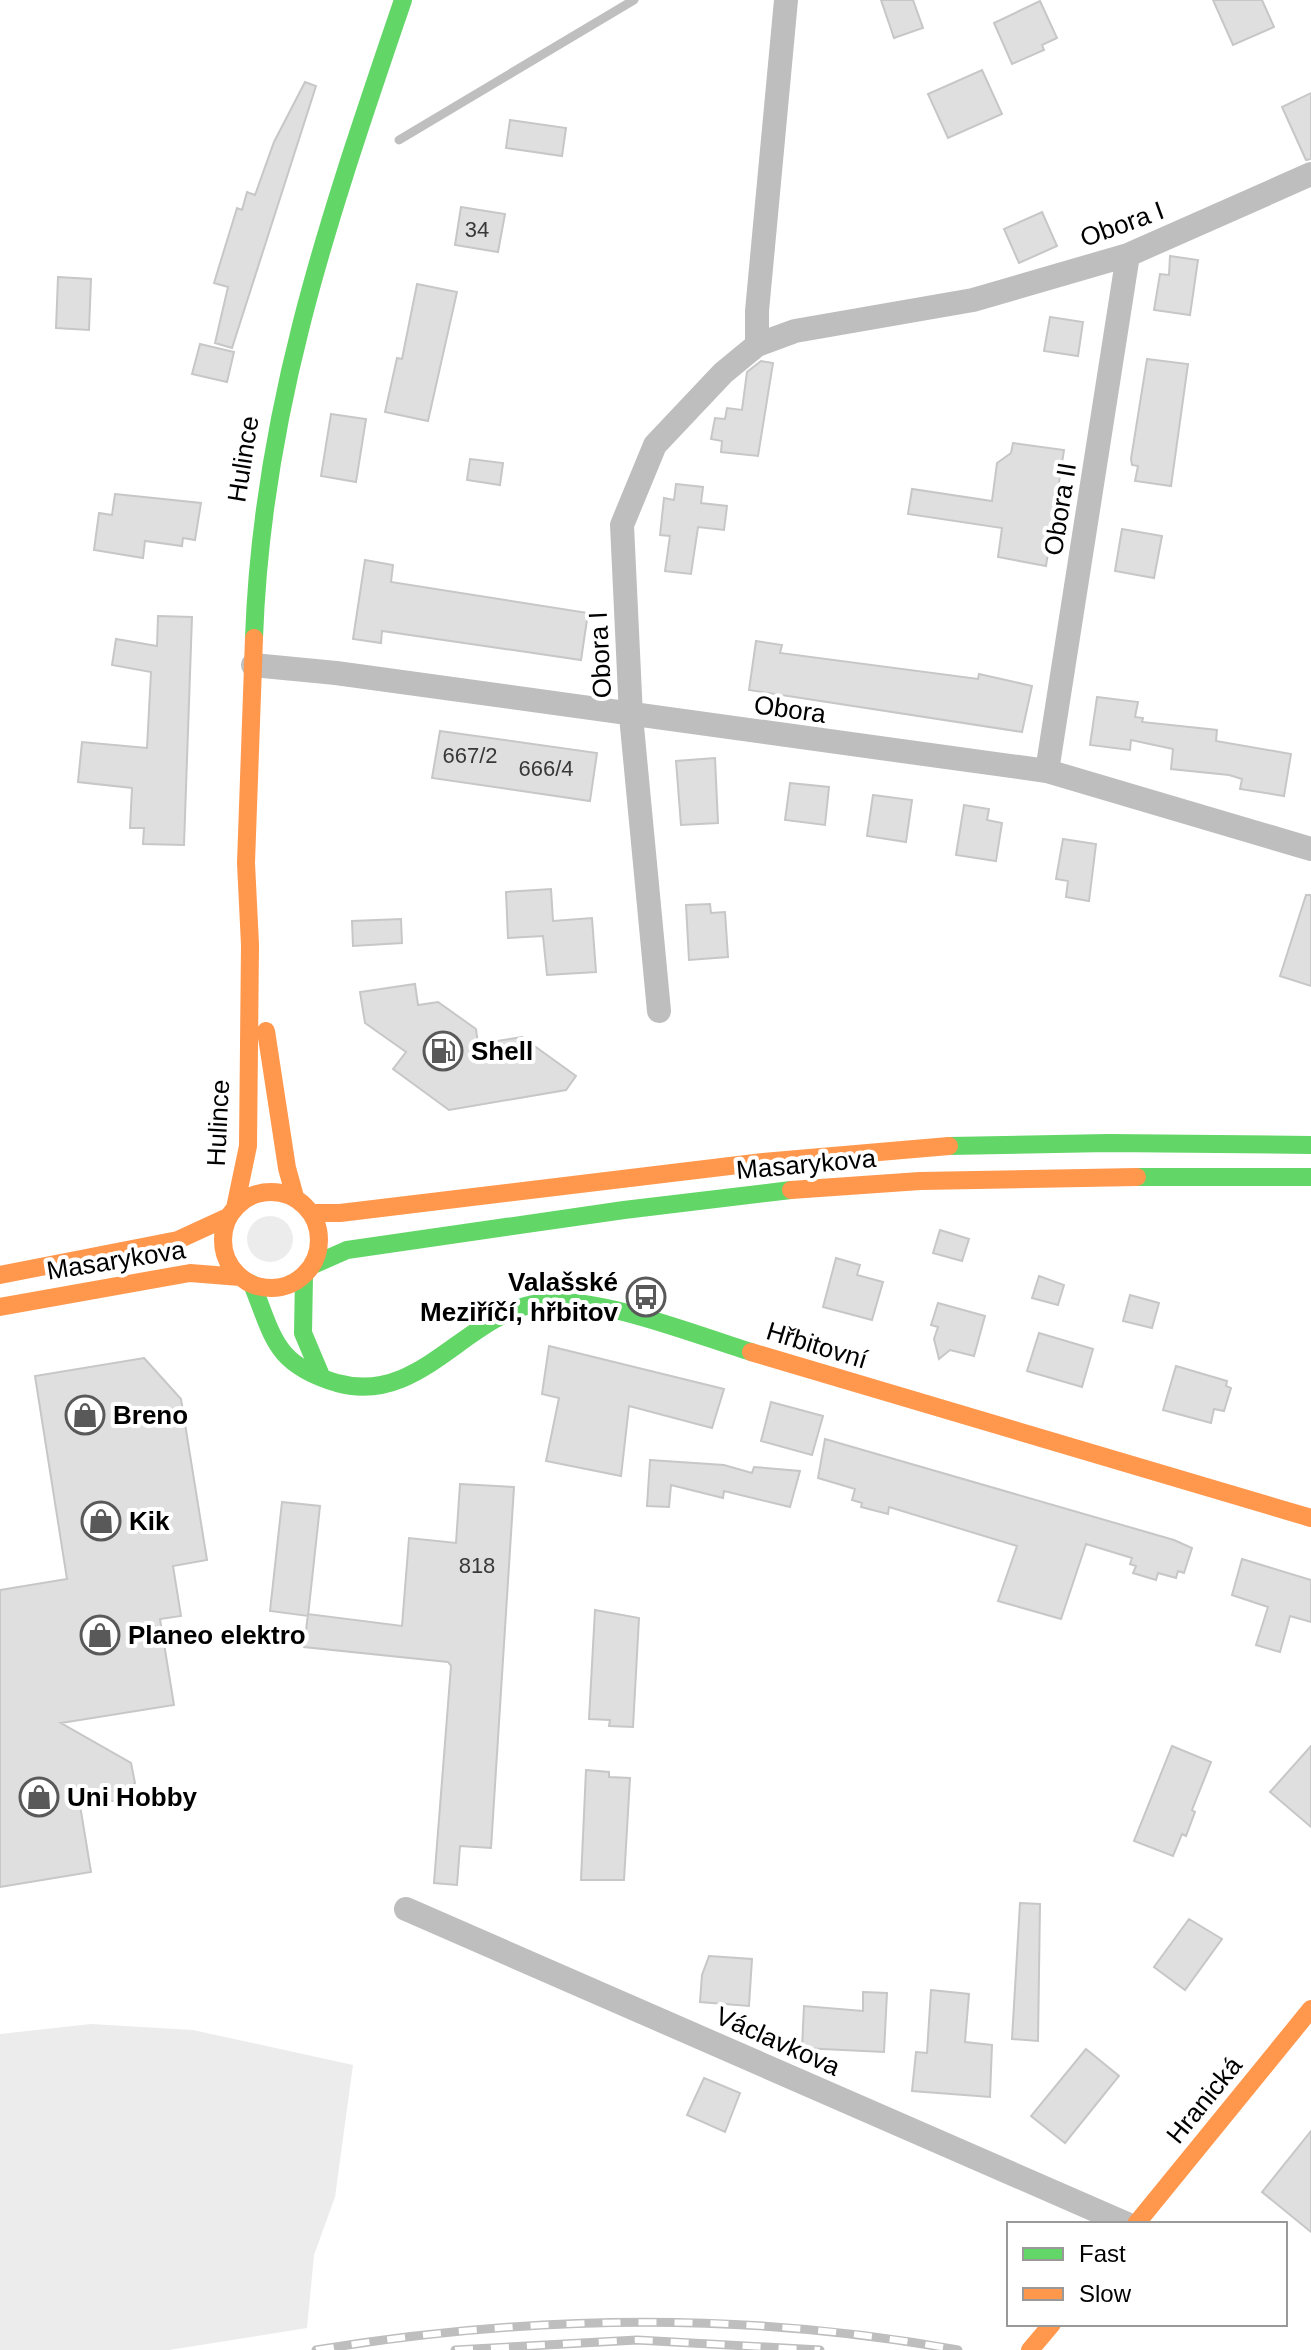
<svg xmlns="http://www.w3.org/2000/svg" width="1311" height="2350" viewBox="0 0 1311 2350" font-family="Helvetica,sans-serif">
	<rect width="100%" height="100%" fill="#fff"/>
	<path fill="#ececec" d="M247 1239a23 23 0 1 1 46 0a23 23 0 1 1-46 0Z
		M91,2024L193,2030L353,2065L335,2197L314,2255L307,2328L169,2350H0V2034Z"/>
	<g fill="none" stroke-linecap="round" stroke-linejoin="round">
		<path stroke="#bfbfbf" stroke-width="9" d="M399,140L634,0"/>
	</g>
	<path fill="#dfdfdf" stroke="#c7c7c7" stroke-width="2" d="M881,0H913L923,28L894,38Z
		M1213,0H1262L1274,27L1233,45Z
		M1040,1L1057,38L1042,45L1044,50L1012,64L994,23Z
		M982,70L1002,114L948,138L928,94Z
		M305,82L316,86L232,348L215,343L228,287L214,283L237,208L242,210L247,192L255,195L274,142Z
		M1311,93V159L1306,160L1282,107Z
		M510,120L566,128L562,156L506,148Z
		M461,207L505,214L498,252L455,245Z
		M1042,212L1057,246L1019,263L1004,229Z
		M1170,256L1198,260L1190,315L1154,310L1160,274L1169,275Z
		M58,277L91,279L89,330L56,328Z
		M417,284L457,292L428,421L385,412L397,358L402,359Z
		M1050,317L1083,322L1078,356L1044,351Z
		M200,344L234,352L227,382L192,374Z
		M1147,359L1188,364L1171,486L1135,481L1138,466L1132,465L1131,459Z
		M761,361L773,363L758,456L721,452L722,441L711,439L715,418L725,419L727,408L742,410L747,372Z
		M331,414L366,419L356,482L321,476Z
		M1013,443L1064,450L1046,566L998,557L1002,528L908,514L912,489L992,501L997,463L1011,453Z
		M470,459L503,463L500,485L467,480Z
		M676,484L703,487L701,503L727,506L724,530L698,527L691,574L665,571L670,536L660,535L664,498L674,500Z
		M115,494L201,503L195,540L183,538L182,546L145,541L143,558L94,550L99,513L112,515Z
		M1122,529L1162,536L1154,578L1115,571Z
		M365,560L393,565L391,582L588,613L581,660L382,631L381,643L353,639Z
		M158,616L192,617L184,845L143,844L144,828H130L132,788L78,782L82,742L147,748L151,672L112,665L116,639L157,646Z
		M756,641L782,645L780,653L978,679L979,674L1032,686L1022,732L749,690Z
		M1097,697L1138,702L1135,717L1143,718L1142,722L1217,730L1216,741L1291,754L1284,796L1240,789L1242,779L1229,775L1171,769L1173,749L1131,740L1130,750L1090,745Z
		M440,731L597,753L590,801L432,778Z
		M715,758L718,823L681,825L676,761Z
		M790,783L829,787L825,825L785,820Z
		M873,795L912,800L906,842L867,836Z
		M964,805L989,809L987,820L1002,823L996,861L956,855Z
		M1063,839L1096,844L1089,901L1066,897L1068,881L1056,879Z
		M551,889L553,921L592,918L596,972L547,975L543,936L508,938L506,892Z
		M1306,895H1311V986L1280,976Z
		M710,904L711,913L725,912L728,957L689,960L686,905Z
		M401,919L402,943L353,946L352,921Z
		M415,984L418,1005L438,1002L476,1029L478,1044L522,1037L576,1076L566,1090L449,1110L393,1069L406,1052L365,1023L360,992Z
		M940,1230L969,1239L962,1261L933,1253Z
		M836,1258L860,1265L857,1275L883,1282L872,1320L823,1307Z
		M1039,1276L1064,1285L1058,1305L1032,1298Z
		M1130,1295L1159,1303L1152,1328L1123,1321Z
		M938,1303L985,1316L974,1356L950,1350L939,1359L934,1339L938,1327L931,1325Z
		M1039,1333L1093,1349L1082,1387L1027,1371Z
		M549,1346L724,1389L712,1428L629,1406L621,1476L546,1461L559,1398L542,1394Z
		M144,1358L181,1399L207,1560L173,1566L181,1616L160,1619L174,1705L61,1723L131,1763L135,1783L122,1799L112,1801L77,1787L91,1872L0,1887V1590L67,1579L35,1376Z
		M1176,1366L1227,1381L1226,1386L1231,1388L1224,1411L1214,1409L1211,1423L1163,1410Z
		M771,1402L823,1416L812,1455L761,1441Z
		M825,1439L1174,1540L1192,1548L1184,1573L1178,1571L1176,1578L1158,1573L1156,1580L1133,1573L1136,1566L1130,1564L1132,1558L1086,1544L1061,1619L998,1601L1017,1546L889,1507L888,1514L861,1507L862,1503L852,1500L855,1489L818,1478Z
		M650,1460L724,1465L752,1473L754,1467L800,1471L790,1507L724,1491L723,1498L671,1485L669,1507L647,1506Z
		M460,1484L514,1487L491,1848L460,1846L457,1885L434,1883L451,1666L448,1662L304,1647L308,1614L402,1626L409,1538L456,1543Z
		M282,1502L320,1506L308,1616L270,1611Z
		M1242,1559L1311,1580V1622L1290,1616L1280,1652L1256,1645L1268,1607L1232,1595Z
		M595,1610L639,1618L633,1727L609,1726L610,1720L589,1719Z
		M1172,1746L1211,1762L1192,1810L1195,1812L1186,1836L1182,1834L1173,1856L1134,1841Z
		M1311,1746V1827L1270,1792Z
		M586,1770L609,1772V1777L630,1778L624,1880H581Z
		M1020,1903L1040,1904L1038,2041L1012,2039Z
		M1189,1919L1222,1939L1185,1990L1154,1967Z
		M709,1956L752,1959L749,2006L700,2002L702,1975Z
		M931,1990L969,1994L965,2042L992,2045L990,2097L912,2091L916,2052L927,2053Z
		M863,1992L887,1993L884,2052L802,2048L804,2006L863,2011Z
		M1086,2049L1119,2076L1065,2143L1031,2116Z
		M704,2078L740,2093L725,2132L687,2115Z
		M1311,2131V2232L1262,2192Z"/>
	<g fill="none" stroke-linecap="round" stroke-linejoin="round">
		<path stroke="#bebebe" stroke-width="24" d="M757,345V311L786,0
			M253,665L336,673L1047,771L1311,849
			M1047,771L1128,255
			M659,1011L631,716L622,525L655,445L723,373L757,345L795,331L973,300L1128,255L1311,174
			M406,1909L1127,2224"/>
		<path stroke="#63d668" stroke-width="18" d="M254,638C262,408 330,215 403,0
			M949,1146L1108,1143L1311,1145
			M1137,1177H1311
			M313,1265L347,1250L624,1210L791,1190
			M304,1276L303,1333L322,1378
			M252,1284C274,1338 274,1364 337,1383C420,1406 464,1315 539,1303C594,1294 696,1335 751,1352"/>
		<path stroke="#ff974d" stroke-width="18" d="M266,1031L287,1168L295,1197
			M791,1190L920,1181L1137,1177
			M223 1240a48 48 0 1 1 96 0a48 48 0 1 1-96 0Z
			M235,1208L248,1146L250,945L246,863L254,638
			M312,1213H340L763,1162L949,1146
			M0,1275L178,1240L228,1217
			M0,1307L190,1273L240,1277
			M751,1352L1311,1518
			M1136,2224L1311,2009
			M1030,2350L1052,2324"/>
		<g stroke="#bebebe" stroke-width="9">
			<path id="rail" d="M316,2350C529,2315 745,2311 958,2350
				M455,2350L637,2340L820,2350"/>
		</g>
		<use href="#rail" stroke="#fff" stroke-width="6" stroke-dasharray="18" stroke-linecap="butt"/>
	</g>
	<defs>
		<g id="fuel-ring" transform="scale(2)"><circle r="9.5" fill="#fff" stroke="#595959" stroke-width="1.5"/><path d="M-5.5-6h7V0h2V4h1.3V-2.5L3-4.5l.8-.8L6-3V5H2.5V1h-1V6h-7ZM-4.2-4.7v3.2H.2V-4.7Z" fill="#595959"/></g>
		<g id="bus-ring" transform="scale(2)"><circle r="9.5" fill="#fff" stroke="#595959" stroke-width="1.5"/><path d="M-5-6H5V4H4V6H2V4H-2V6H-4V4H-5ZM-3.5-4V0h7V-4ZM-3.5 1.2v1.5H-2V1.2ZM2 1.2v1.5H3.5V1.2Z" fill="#595959"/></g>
		<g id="shop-ring" transform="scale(2)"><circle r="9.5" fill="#fff" stroke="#595959" stroke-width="1.5"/><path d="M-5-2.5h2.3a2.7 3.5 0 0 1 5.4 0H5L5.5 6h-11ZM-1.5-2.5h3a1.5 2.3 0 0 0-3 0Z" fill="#595959"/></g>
	</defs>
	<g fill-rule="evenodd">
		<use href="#fuel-ring" x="443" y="1051"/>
		<use href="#bus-ring" x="646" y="1297"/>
		<use href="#shop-ring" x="85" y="1415"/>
		<use href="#shop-ring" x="101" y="1521"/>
		<use href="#shop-ring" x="100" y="1635"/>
		<use href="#shop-ring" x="39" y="1797"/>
	</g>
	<g text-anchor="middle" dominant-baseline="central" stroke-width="8" stroke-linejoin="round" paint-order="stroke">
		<g font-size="22" fill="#383838">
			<text x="477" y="229">34</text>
			<text x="470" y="755">667/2</text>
			<text x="546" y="768">666/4</text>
			<text x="477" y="1565">818</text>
		</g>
		<g font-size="26" fill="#000" stroke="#fff">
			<text transform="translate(1122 224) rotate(-20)">Obora I</text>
			<text transform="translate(243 459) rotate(-81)">Hulince</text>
			<text transform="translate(1060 509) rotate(-81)">Obora II</text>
			<text transform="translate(600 655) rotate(-93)">Obora I</text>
			<text transform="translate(790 709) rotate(8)">Obora</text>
			<text transform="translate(218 1123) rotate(-87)">Hulince</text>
			<text transform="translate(806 1164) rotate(-5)">Masarykova</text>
			<text transform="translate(116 1260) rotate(-9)">Masarykova</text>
			<text transform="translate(817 1345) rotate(17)">Hřbitovní</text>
			<text transform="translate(778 2041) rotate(24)">Václavkova</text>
			<text transform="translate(1204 2100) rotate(-51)">Hranická</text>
		</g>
		<g font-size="26" font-weight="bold" fill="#000" stroke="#fff" text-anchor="start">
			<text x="471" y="1051">Shell</text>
			<text x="618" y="1282" text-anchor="end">Valašské<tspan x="618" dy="30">Meziříčí, hřbitov</tspan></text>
			<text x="113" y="1415">Breno</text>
			<text x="129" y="1521">Kik</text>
			<text x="128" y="1635">Planeo elektro</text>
			<text x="67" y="1797">Uni Hobby</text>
		</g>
	</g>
	<rect x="1007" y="2222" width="280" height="104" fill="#ffffff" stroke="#999999" stroke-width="2"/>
	<rect x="1023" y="2248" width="40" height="12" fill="#63d668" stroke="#999999" stroke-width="2"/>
	<text x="1079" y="2262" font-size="24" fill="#000000">Fast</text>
	<rect x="1023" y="2288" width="40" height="12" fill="#ff974d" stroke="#999999" stroke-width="2"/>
	<text x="1079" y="2302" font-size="24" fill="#000000">Slow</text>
</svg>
